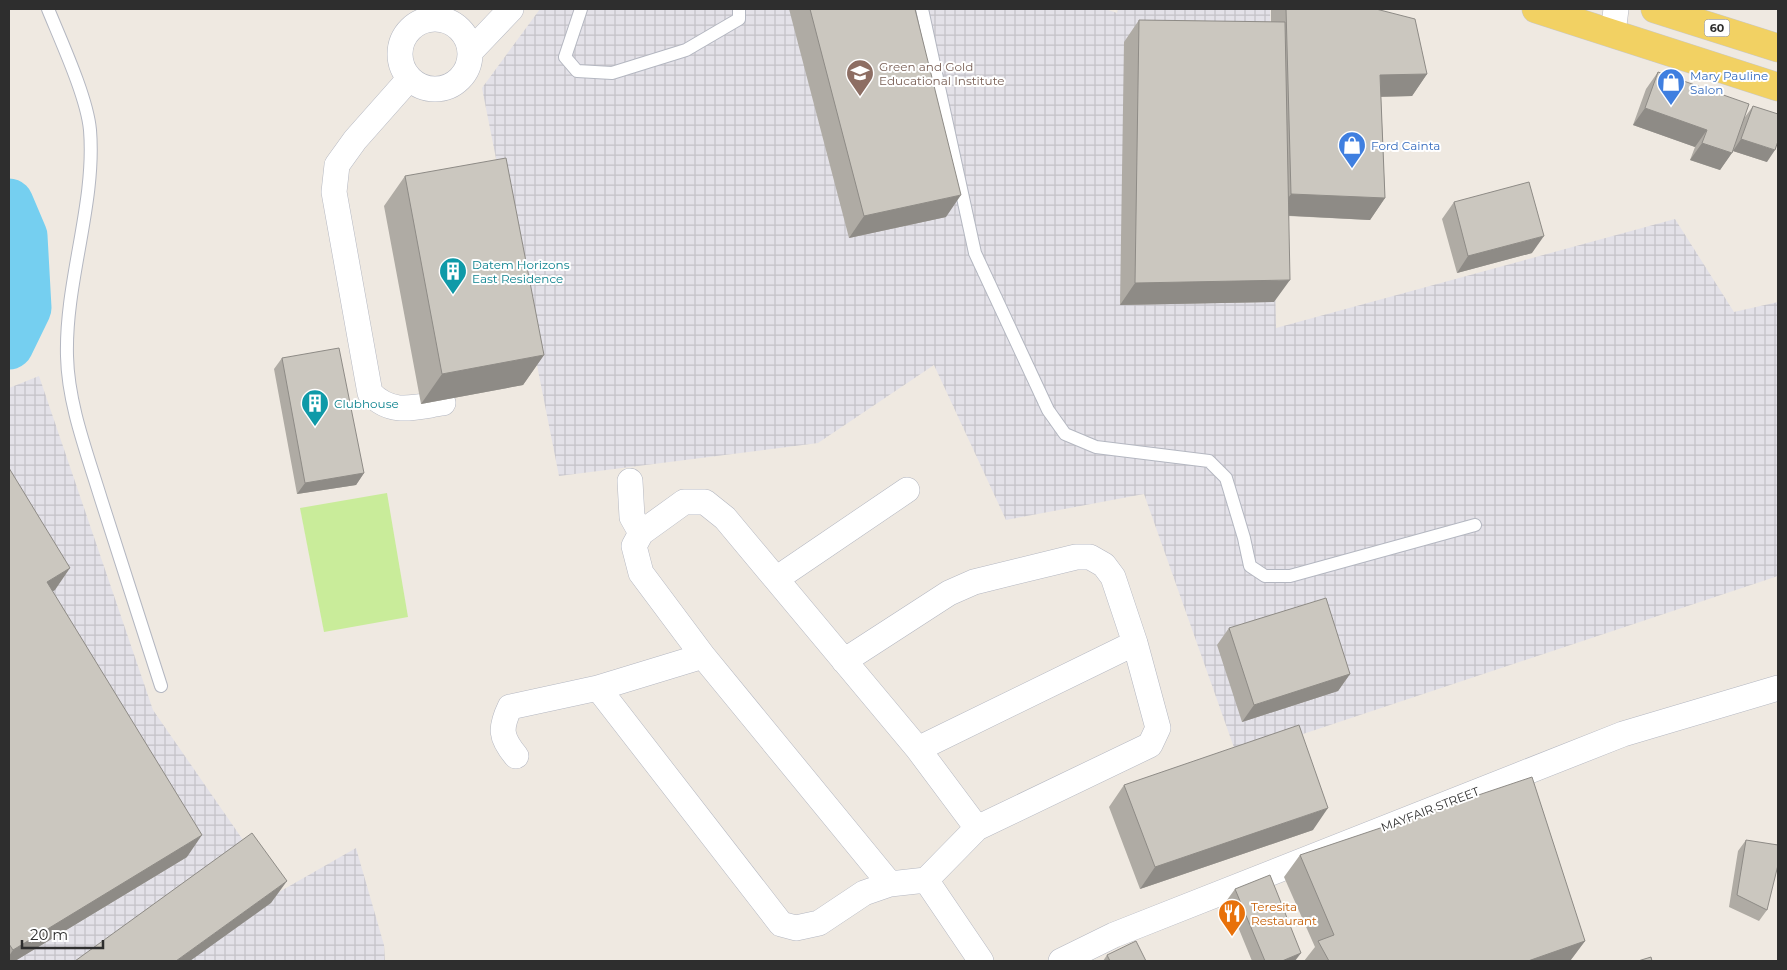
<svg xmlns="http://www.w3.org/2000/svg" width="1787" height="970" viewBox="0 0 1787 970" font-family="Montserrat,sans-serif">
	<defs>
		<pattern id="industrial-grid" width="8" height="8" patternUnits="userSpaceOnUse" patternTransform="scale(1.25)"><rect width="8" height="8" fill="#e3e1e8"/><path d="M0 4h8M4 0v8" fill="none" stroke="#c3c1c7"/></pattern>
	</defs>
	<rect width="100%" height="100%" fill="#efe9e1"/>
	<path fill="url(#industrial-grid)" d="M540,9H1105L1117,13L1118,9H1270L1276,328L1675,219L1734,312L1778,302V576L1237,756L1144,494L1006,520L934,365L818,443L559,476L482,88Z
		M39,376L153,710L279,892L356,848L384,945L385,961H9V388Z"/>
	<path fill="#c9ec9a" d="M387,493L408,617L324,632L300,508Z"/>
	<g fill="none" stroke-linecap="round" stroke-linejoin="round">
		<path stroke="#75cff0" stroke-width="49" d="M9,203L23,236L27,308L9,345"/>
		<g stroke="#b4b7c1" stroke-width="14">
			<path id="service" d="M48,9C61,41 87,97 90,130C96,204 65,281 67,356C68,404 87,453 101,499C121,561 141,624 161,686
				M581,9L565,57L577,71L612,73L686,50L739,19V9
				M922,9L975,253L1048,410L1065,434L1096,447L1209,461L1226,478L1244,538L1250,566L1265,576H1290L1475,525"/>
		</g>
		<g stroke="#b4b7c1" stroke-width="26">
			<path id="minor" d="M400 54a35 35 0 1 1 70 0a35 35 0 1 1-70 0Z
				M1613,33L1616,9
				M470,52L511,9
				M409,79L355,140L337,165L334,192L370,393C392,416 415,407 443,403
				M630,481L632,517L641,533L634,546L641,573L703,656L890,884
				M641,533L684,502H705L725,518L918,749L977,828
				M776,579L907,490
				M598,688L781,924L796,928L819,923L864,893L890,884L926,880L977,828L1150,745L1158,728L1135,643L1113,577L1104,565L1090,557H1076L974,582L949,593L844,661
				M918,749L1135,643
				M516,756C500,737 500,728 510,707L598,688L703,656
				M926,880L981,961
				M1061,961L1114,935L1623,734L1778,688"/>
		</g>
		<g stroke="#c9c9c9" stroke-width="29">
			<path id="primary" d="M1536,9L1778,87
				M1655,9L1778,48"/>
		</g>
		<use href="#service" stroke="#fff" stroke-width="12"/>
		<use href="#minor" stroke="#fff" stroke-width="25"/>
		<use href="#primary" stroke="#f2d163" stroke-width="28"/>
	</g>
	<path fill="#afaba4" d="M789,9H915L946,217L849,238Z
		M1271,9H1376L1427,74L1412,96L1381,97L1385,198L1370,220L1289,216L1274,302L1120,305L1124,42L1139,20L1271,22Z
		M1658,72L1745,117L1753,106L1767,162L1733,151L1720,170L1690,160L1695,147L1633,125L1646,89Z
		M405,176L544,355L523,385L421,404L384,206Z
		M1454,202L1532,253L1457,273L1442,219Z
		M282,358L364,473L356,485L297,494L274,369Z
		M9,468L55,590L52,591L187,857L15,961H9Z
		M1229,628L1350,674L1338,691L1242,722L1217,645Z
		M1124,785L1313,830L1140,889L1109,807Z
		M1746,840L1767,910L1759,921L1729,907L1738,851Z
		M1300,855L1585,941L1570,961H1304L1315,947L1284,877Z
		M1235,889L1295,961H1252L1227,900Z
		M1107,955L1146,961H1103Z"/>
	<path fill="#8e8b86" d="M1427,74L1412,96L1365,97L1380,75Z
		M1645,108L1707,130L1695,147L1633,125Z
		M1741,139L1775,150L1767,162L1733,151Z
		M1702,143L1732,153L1720,170L1690,160Z
		M1291,194L1385,198L1370,220L1276,215Z
		M961,195L946,217L849,238L864,216Z
		M1544,236L1532,253L1457,273L1468,256Z
		M1290,280L1274,302L1120,305L1135,283Z
		M544,355L523,385L421,404L442,374Z
		M364,473L356,485L297,494L305,483Z
		M70,568L55,590L31,604L47,582Z
		M1350,674L1338,691L1242,722L1254,705Z
		M1328,808L1313,830L1140,889L1155,867Z
		M202,835L187,857L15,961H9V956L13,950Z
		M287,881L271,903L190,961H176Z
		M1585,941L1570,961H1528Z
		M1301,953L1295,961H1282Z"/>
	<path fill="#cbc7bf" stroke="#8e8b86" d="M810,9H915L961,195L864,216Z
		M1286,9H1376L1415,19L1427,74L1380,75L1385,198L1291,194Z
		M1139,20L1285,22L1290,280L1135,283Z
		M1658,72L1749,104L1732,153L1702,143L1707,130L1645,108Z
		M1753,106L1778,114V141L1775,150L1741,139Z
		M506,158L544,355L442,374L405,176Z
		M1529,182L1544,236L1468,256L1454,202Z
		M339,348L364,473L305,483L282,358Z
		M9,468L70,568L47,582L202,835L13,950L9,944Z
		M1326,598L1350,674L1254,705L1229,628Z
		M1299,725L1328,808L1155,867L1124,785Z
		M1532,777L1585,941L1528,961H1329L1318,941L1334,935L1300,855Z
		M252,833L287,881L176,961H75Z
		M1746,840L1778,845V865L1767,910L1737,895Z
		M1270,875L1301,953L1282,961H1265L1235,889Z
		M1136,941L1146,961H1110L1107,955Z
		M1651,957L1652,961H1638Z"/>
	<defs>
		<g id="school-pin" transform="scale(1.4375)"><path d="M0 17L-7.5 6A9.5 9.5 0 1 1 7.5 6Z" fill="#8d6e63" stroke="#fff"/><path d="M0-5L7-2L0 1L-7-2ZM-4 1L0 2.5L4 1V4Q0 6-4 4Z" fill="#fff"/></g>
		<g id="shop-pin" transform="scale(1.4375)"><path d="M0 17L-7.5 6A9.5 9.5 0 1 1 7.5 6Z" fill="#3f7fe0" stroke="#fff"/><path d="M-5-2.5h2.3a2.7 3.5 0 0 1 5.4 0H5L5.5 6h-11ZM-1.5-2.5h3a1.5 2.3 0 0 0-3 0Z" fill="#fff"/></g>
		<g id="building-pin" transform="scale(1.4375)"><path d="M0 17L-7.5 6A9.5 9.5 0 1 1 7.5 6Z" fill="#0f9aa8" stroke="#fff"/><path d="M-4-6H4V6H1V3H-1V6H-4ZM-2.5-4.3h1.7v1.8h-1.7ZM.8-4.3h1.7v1.8H.8ZM-2.5-1h1.7V.8h-1.7ZM.8-1h1.7V.8H.8Z" fill="#fff"/></g>
		<g id="restaurant-pin" transform="scale(1.4375)"><path d="M0 17L-7.5 6A9.5 9.5 0 1 1 7.5 6Z" fill="#e8710a" stroke="#fff"/><path d="M-5-6h1v4h1v-4h1v4h1v-4h1v5L-1.5 .5V6h-2V.5L-5-1ZM5-6V6H3V1.5H1.5Q1.5-4 5-6Z" fill="#fff"/></g>
	</defs>
	<g fill-rule="evenodd">
		<use href="#school-pin" x="860" y="73"/>
		<use href="#shop-pin" x="1671" y="82"/>
		<use href="#shop-pin" x="1352" y="145"/>
		<use href="#building-pin" x="453" y="271"/>
		<use href="#building-pin" x="315" y="403"/>
		<use href="#restaurant-pin" x="1232" y="913"/>
	</g>
	<g text-anchor="middle" dominant-baseline="central" stroke-width="4" stroke-linejoin="round" paint-order="stroke">
		<rect fill="#fff" stroke="#6d6d6d" stroke-width="1" x="1704.5" y="19.5" width="25" height="17" rx="4"/>
		<g font-size="11" font-weight="bold" fill="#2e2e2e">
			<text x="1717" y="28">60</text>
		</g>
		<g font-size="12" fill="#785e54" stroke="#fff" text-anchor="start">
			<text x="879" y="66">Green and Gold<tspan x="879" dy="14">Educational Institute</tspan></text>
		</g>
		<g font-size="12" fill="#366cbe" stroke="#fff" text-anchor="start">
			<text x="1690" y="75">Mary Pauline<tspan x="1690" dy="14">Salon</tspan></text>
			<text x="1371" y="145">Ford Cainta</text>
		</g>
		<g font-size="12" fill="#0d838f" stroke="#fff" text-anchor="start">
			<text x="472" y="264">Datem Horizons<tspan x="472" dy="14">East Residence</tspan></text>
			<text x="334" y="403">Clubhouse</text>
		</g>
		<g font-size="12" fill="#2e2e2e" stroke="#fff">
			<text transform="translate(1430 809) rotate(-21)">MAYFAIR STREET</text>
		</g>
		<g font-size="12" fill="#c56008" stroke="#fff" text-anchor="start">
			<text x="1251" y="906">Teresita<tspan x="1251" dy="14">Restaurant</tspan></text>
		</g>
	</g>
	<rect width="1787" height="970" fill="none" stroke="#2e2e2e" stroke-width="20"/>
	<path d="M22 940v8h81v-8" fill="none" stroke="#2e2e2e" stroke-width="2.5"/>
	<text x="30" y="940" font-size="15" fill="#2e2e2e" stroke="#ffffff" stroke-width="4" paint-order="stroke">20 m</text>
</svg>
